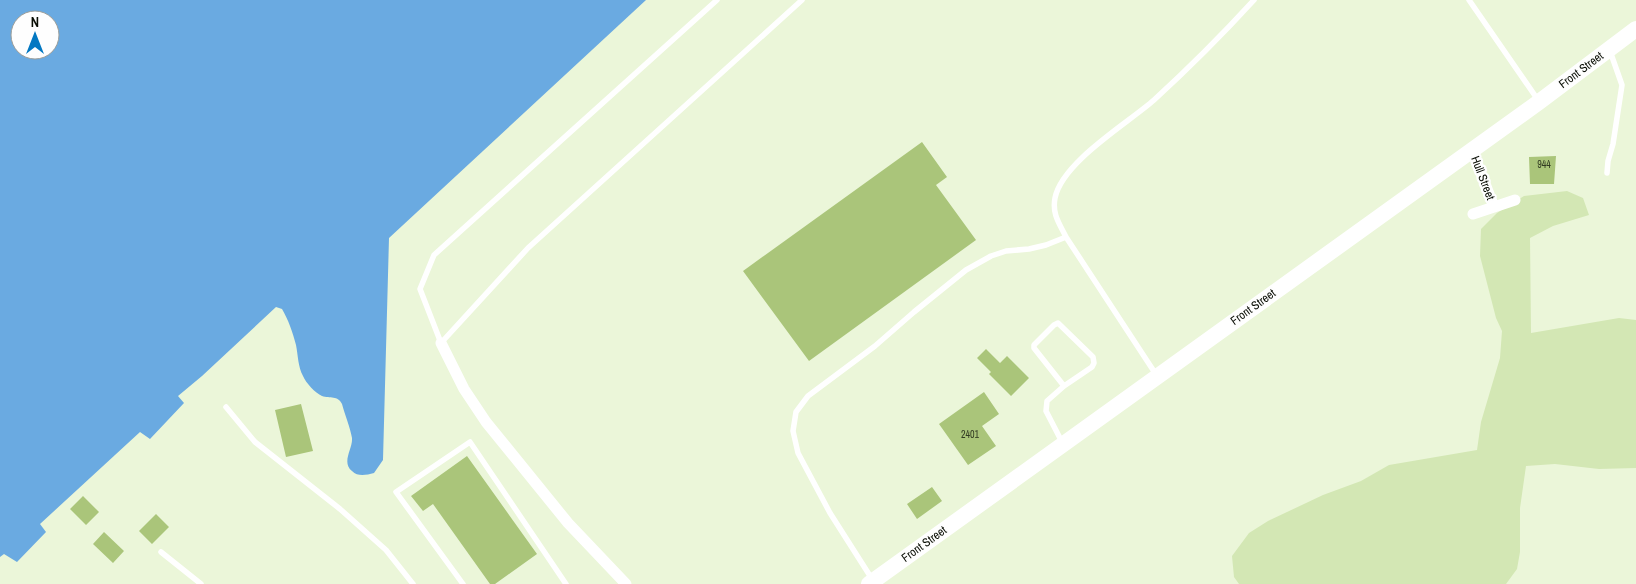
<svg xmlns="http://www.w3.org/2000/svg" width="1636" height="584" viewBox="0 0 1636 584" font-family="'Archivo Narrow',sans-serif">
	<rect width="100%" height="100%" fill="#ebf6d9"/>
	<path fill="#d3e7b4" d="M1567,191L1583,198L1589,215L1553,226L1530,238L1531,333L1619,318L1636,320V468L1599,469L1555,464L1526,466L1520,508V552L1517,569L1506,584H1239L1234,577L1232,556L1249,533L1268,521L1323,495L1361,481L1389,465L1477,450L1481,422L1500,358L1502,331L1496,318L1480,256L1481,229L1497,213L1524,196Z"/>
	<path fill="#6aaae1" fill-rule="evenodd" d="M0,0H646L389,238L383,460L374,473C366,475 358,477 352,471C341,462 353,449 352,438C350,427 345,415 342,404C338,395 330,399 322,396C315,393 306,383 303,376C298,367 298,355 296,345C293,333 288,319 282,309L276,307L202,376L178,396L184,403L150,439L140,432L40,524L46,532L17,562L4,554L0,557ZM20,20H50V50H20Z"/>
	<path fill="#aac57a" d="M922,142L947,177L936,185L976,240L809,361L743,271Z
		M1556,156L1554,184H1530L1529,157Z
		M986,349L1000,363L1007,356L1029,378L1011,396L989,374L991,372L977,358Z
		M984,392L999,414L982,426L996,446L968,465L939,424Z
		M301,404L313,451L286,457L275,410Z
		M467,456L537,554L495,584H490L433,504L423,511L411,496Z
		M932,487L942,501L917,519L907,504Z
		M83,496L99,512L86,525L70,509Z
		M156,514L169,527L152,544L139,531Z
		M104,532L124,551L113,563L93,544Z"/>
	<g fill="none" stroke-linecap="round" stroke-linejoin="round">
		<path stroke="#fff" stroke-width="5.5" d="M717,0L434,255L420,289L441,343L528,248L802,0
			M1469,0L1538,100
			M1607,173L1608,161L1613,144L1622,85L1610,51
			M1157,376L1066,237C1059,223 1052,214 1055,198C1062,162 1128,123 1154,100C1189,68 1222,35 1254,0
			M226,407L255,442L340,509L386,550L413,584
			M1062,442L1046,411L1047,401L1064,386L1092,367L1094,363L1093,357L1058,323L1054,325L1034,345V348L1064,386
			M161,552L201,584
			M872,579L830,513L798,453L793,431L796,412L808,396L875,346L914,312L966,270L991,256L1006,251L1029,249L1046,245L1066,237
			M463,584L396,492L470,442L566,584"/>
		<path stroke="#fff" stroke-width="11" d="M1472,150L1494,207
			M1473,214L1515,200
			M441,343L464,389L486,422L568,523L626,584"/>
		<path stroke="#fff" stroke-width="16" d="M869,584L1539,102L1636,29"/>
	</g>
	<g text-anchor="middle" dominant-baseline="central" stroke-width="4.5" stroke-linejoin="round" paint-order="stroke">
		<g font-size="10" fill="#313b22">
			<text x="1544" y="164">944</text>
			<text x="970" y="434">2401</text>
		</g>
		<g font-size="12" fill="#090d04" stroke="#fefefe">
			<text transform="translate(1581 70) rotate(-37)">Front Street</text>
			<text transform="translate(1483 178) rotate(69)">Hull Street</text>
			<text transform="translate(1253 307) rotate(-36)">Front Street</text>
			<text transform="translate(924 544) rotate(-36)">Front Street</text>
		</g>
	</g>
	<g transform="translate(35 35)"><circle r="24" fill="#fefefe" stroke="#9c9e9a"/>
	<path d="M0-4L9 19L0 12L-9 19Z" fill="#0378c2"/>
	<text y="-8" font-size="14" font-weight="bold" text-anchor="middle" fill="#090d04">N</text>
	</g>
</svg>
